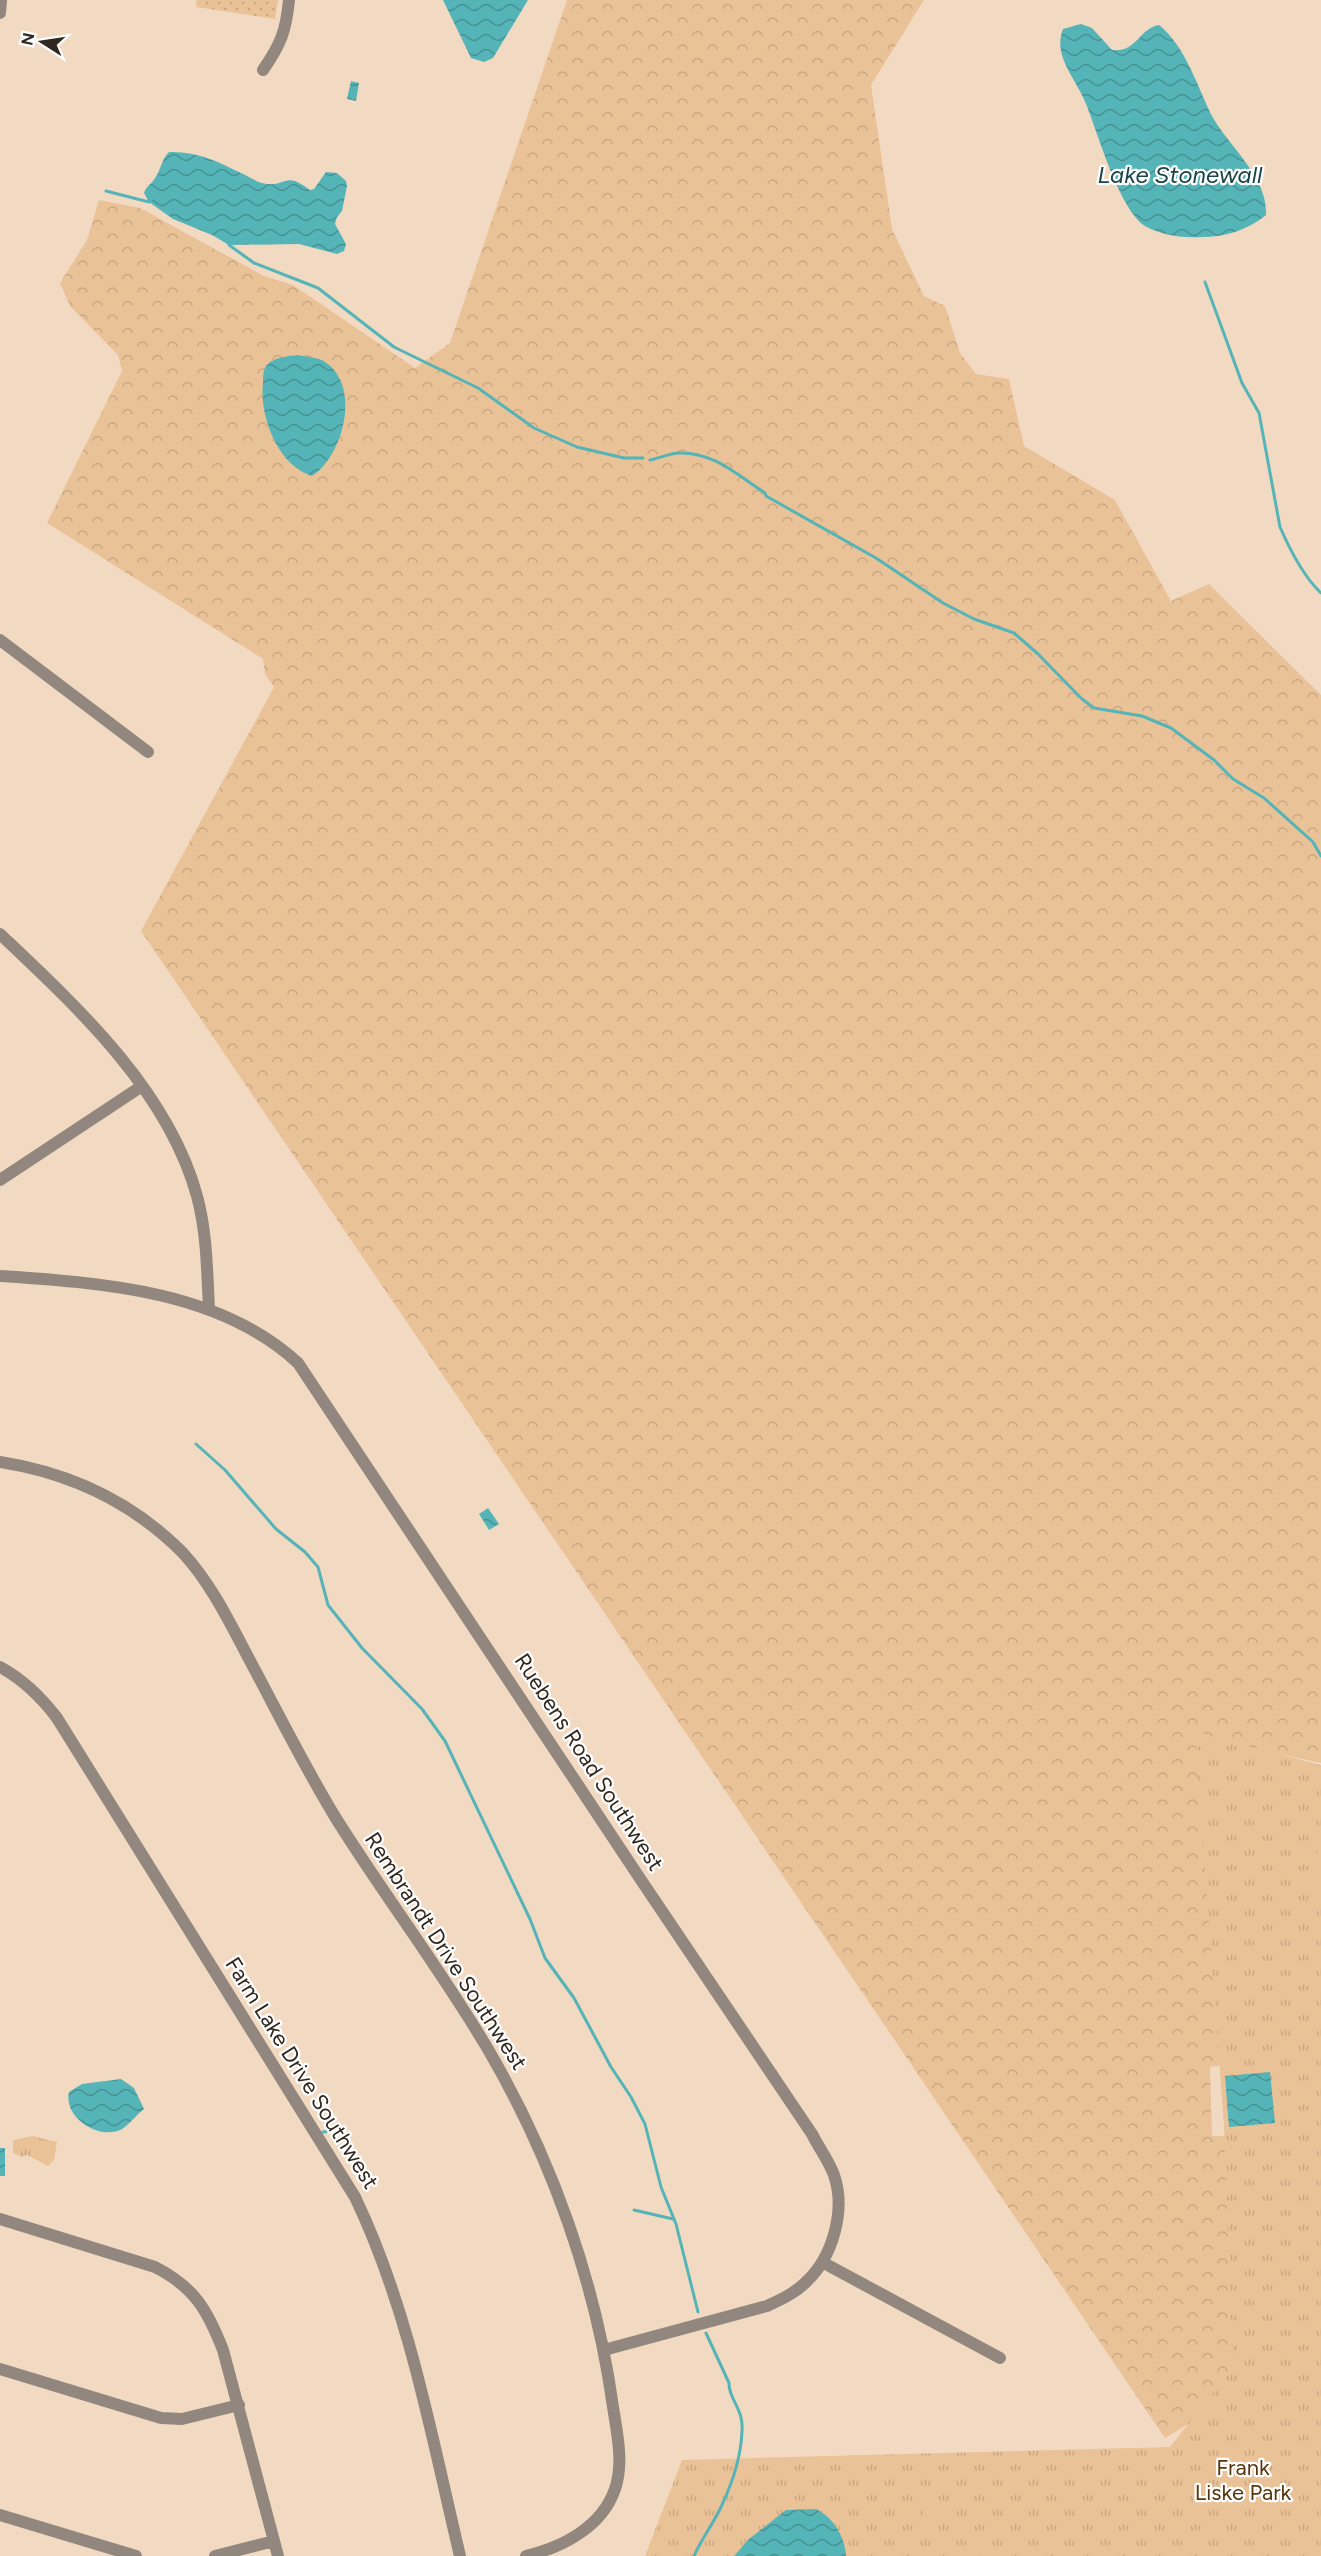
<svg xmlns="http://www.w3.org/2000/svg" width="1321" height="2556" viewBox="0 0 1321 2556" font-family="Figtree,sans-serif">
	<defs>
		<pattern id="grass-dots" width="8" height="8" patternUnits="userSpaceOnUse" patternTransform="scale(1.5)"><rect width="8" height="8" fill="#eac298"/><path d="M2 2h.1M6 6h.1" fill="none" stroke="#c9a783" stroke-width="1.8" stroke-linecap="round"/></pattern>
		<pattern id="forest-crowns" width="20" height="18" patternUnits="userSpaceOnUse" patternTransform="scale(1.5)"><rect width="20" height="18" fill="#eac298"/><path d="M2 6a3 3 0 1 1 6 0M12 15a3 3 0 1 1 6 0" fill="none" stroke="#c9a783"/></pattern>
		<pattern id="park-tufts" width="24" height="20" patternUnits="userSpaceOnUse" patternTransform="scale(1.5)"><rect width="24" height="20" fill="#eac298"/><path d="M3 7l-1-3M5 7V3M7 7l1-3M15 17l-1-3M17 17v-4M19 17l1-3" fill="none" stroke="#c9a783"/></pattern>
		<pattern id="water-waves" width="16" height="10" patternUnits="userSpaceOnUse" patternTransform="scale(1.5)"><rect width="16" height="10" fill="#54b4b7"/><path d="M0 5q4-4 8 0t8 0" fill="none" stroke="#469294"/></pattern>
	</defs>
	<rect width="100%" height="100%" fill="#f2dac2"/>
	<path fill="url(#grass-dots)" d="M197,0H278L275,19L196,7Z"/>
	<path fill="url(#forest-crowns)" d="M567,0H924L871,85L892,229L924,296L945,306L960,353L976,374L1009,379L1024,446L1115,500L1171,601L1209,584L1321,695V1763L1256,1749L1276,2057L1210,2067L1212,2136L1274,2135L1303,2355L1165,2438L141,931L274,687L265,674L263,659L47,523L122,371L118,355L70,306L60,283L87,240L99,200L140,208L264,276L293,285L415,368L450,343Z"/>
	<path fill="url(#park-tufts)" d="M1195,1732L1321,1765V2556H645L682,2460L1170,2447L1233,2368L1224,2126Z
		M33,2136L57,2142L54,2160L48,2166L27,2155L22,2157L13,2153V2140Z"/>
	<path fill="#eac298" d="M1321,1834V1903L1308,1901Z
		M932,2496L945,2504L932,2528L919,2521Z
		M991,2542L995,2555L972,2556L971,2552Z"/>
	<path fill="url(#water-waves)" d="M443,0H528L493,58L484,62L471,58Z
		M1081,24L1092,28L1112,50C1137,53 1139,28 1159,25C1186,47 1197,86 1212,116C1229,147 1268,177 1266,215C1248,230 1225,237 1202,237C1183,238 1163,236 1145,226C1119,209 1098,133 1086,104C1077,79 1052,57 1063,29Z
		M351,81L359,83L356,101L347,99Z
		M169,152C196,151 217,161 241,173C248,176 255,181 262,183C286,189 283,169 310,190L314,189L326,172L337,173L346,181L347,186L342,211L337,217L335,224L346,244L344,251L337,254L299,244L229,245L212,235L173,219L149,202L144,193C146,186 151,185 155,178C161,170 161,160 169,152Z
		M298,355C306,357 318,357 325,362C362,386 343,456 312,476C278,466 259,416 263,383C263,377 263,369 267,365C274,357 289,356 298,355Z
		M488,1508L499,1524L489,1530L479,1514Z
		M1270,2072L1275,2123L1229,2127L1225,2076Z
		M121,2079L134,2088L144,2109C136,2115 129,2125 122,2129C100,2141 63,2118 69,2092L82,2084Z
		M0,2148H5V2176H0Z
		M816,2509C834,2518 845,2537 846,2556H734L749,2539L786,2510Z"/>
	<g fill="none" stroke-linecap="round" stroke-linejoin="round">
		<path stroke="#54b4b7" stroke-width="3" d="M106,191L149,202L151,199
			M230,243L229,245L254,263L318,288L394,347L478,388L534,428L577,447L624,458H643
			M1205,282L1242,383L1259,413L1280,527C1290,550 1303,576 1321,593
			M650,460C659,458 669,454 677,453C713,451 737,475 765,493L766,496L876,558L943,603L974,619L1014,633L1038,654L1082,699L1094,708L1142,716L1171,728L1214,760L1233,779L1264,798L1313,842L1321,856
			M196,1444L225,1470L276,1529L305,1552L318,1567L328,1605L362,1648L422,1709L445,1741L530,1919L545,1958L574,1998L611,2067L631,2097L645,2124L661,2187L676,2224L698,2312
			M323,2132L332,2131
			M634,2210L673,2219
			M694,2556C702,2538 713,2524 721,2507C732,2484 741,2456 742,2431C744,2409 728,2398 729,2383L706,2333"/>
		<path stroke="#91877e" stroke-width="12" d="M0,13L1,0
			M263,70C281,44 286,31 289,0
			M0,640L148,752
			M0,934C77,1007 168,1090 197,1196C207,1233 207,1271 209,1309
			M0,1180L142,1086
			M0,1276C102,1283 219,1290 298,1363L641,1880L812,2134C819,2148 829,2161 834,2175C846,2210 833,2257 806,2282C795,2293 782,2299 767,2306L604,2350
			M0,1462C70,1473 131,1501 182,1552C210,1582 229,1621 248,1657C277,1711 305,1768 337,1820C386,1898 442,1971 489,2051C552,2159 596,2283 613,2407C617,2433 624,2463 615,2489C602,2527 563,2547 526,2556
			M0,1667C24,1680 41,1697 57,1718L355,2197C409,2310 431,2434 460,2556
			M0,2219L155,2267C194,2287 207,2309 223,2350L278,2556
			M822,2262L1000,2358
			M0,2369L161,2418L182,2419L239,2405
			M0,2515L136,2556
			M215,2556L274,2541"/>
	</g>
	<g text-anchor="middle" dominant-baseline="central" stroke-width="4.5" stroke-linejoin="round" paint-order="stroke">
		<g font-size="22" fill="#30271e" stroke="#fff">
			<text transform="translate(589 1762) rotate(57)">Ruebens Road Southwest</text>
			<text transform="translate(446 1951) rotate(57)">Rembrandt Drive Southwest</text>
			<text transform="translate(302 2073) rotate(58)">Farm Lake Drive Southwest</text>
		</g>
		<g font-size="22" fill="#57360b" stroke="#fff">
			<text x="1243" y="2467">Frank<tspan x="1243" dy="25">Liske Park</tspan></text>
		</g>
		<g font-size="24" font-style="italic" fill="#194546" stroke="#fff">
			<text x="1180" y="174">Lake Stonewall</text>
		</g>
	</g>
	<g transform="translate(42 42) rotate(282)" stroke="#ffffff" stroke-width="4.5" paint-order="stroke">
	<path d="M0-4.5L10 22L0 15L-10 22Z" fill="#30271e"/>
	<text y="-9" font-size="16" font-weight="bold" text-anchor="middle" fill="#30271e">N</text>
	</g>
</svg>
